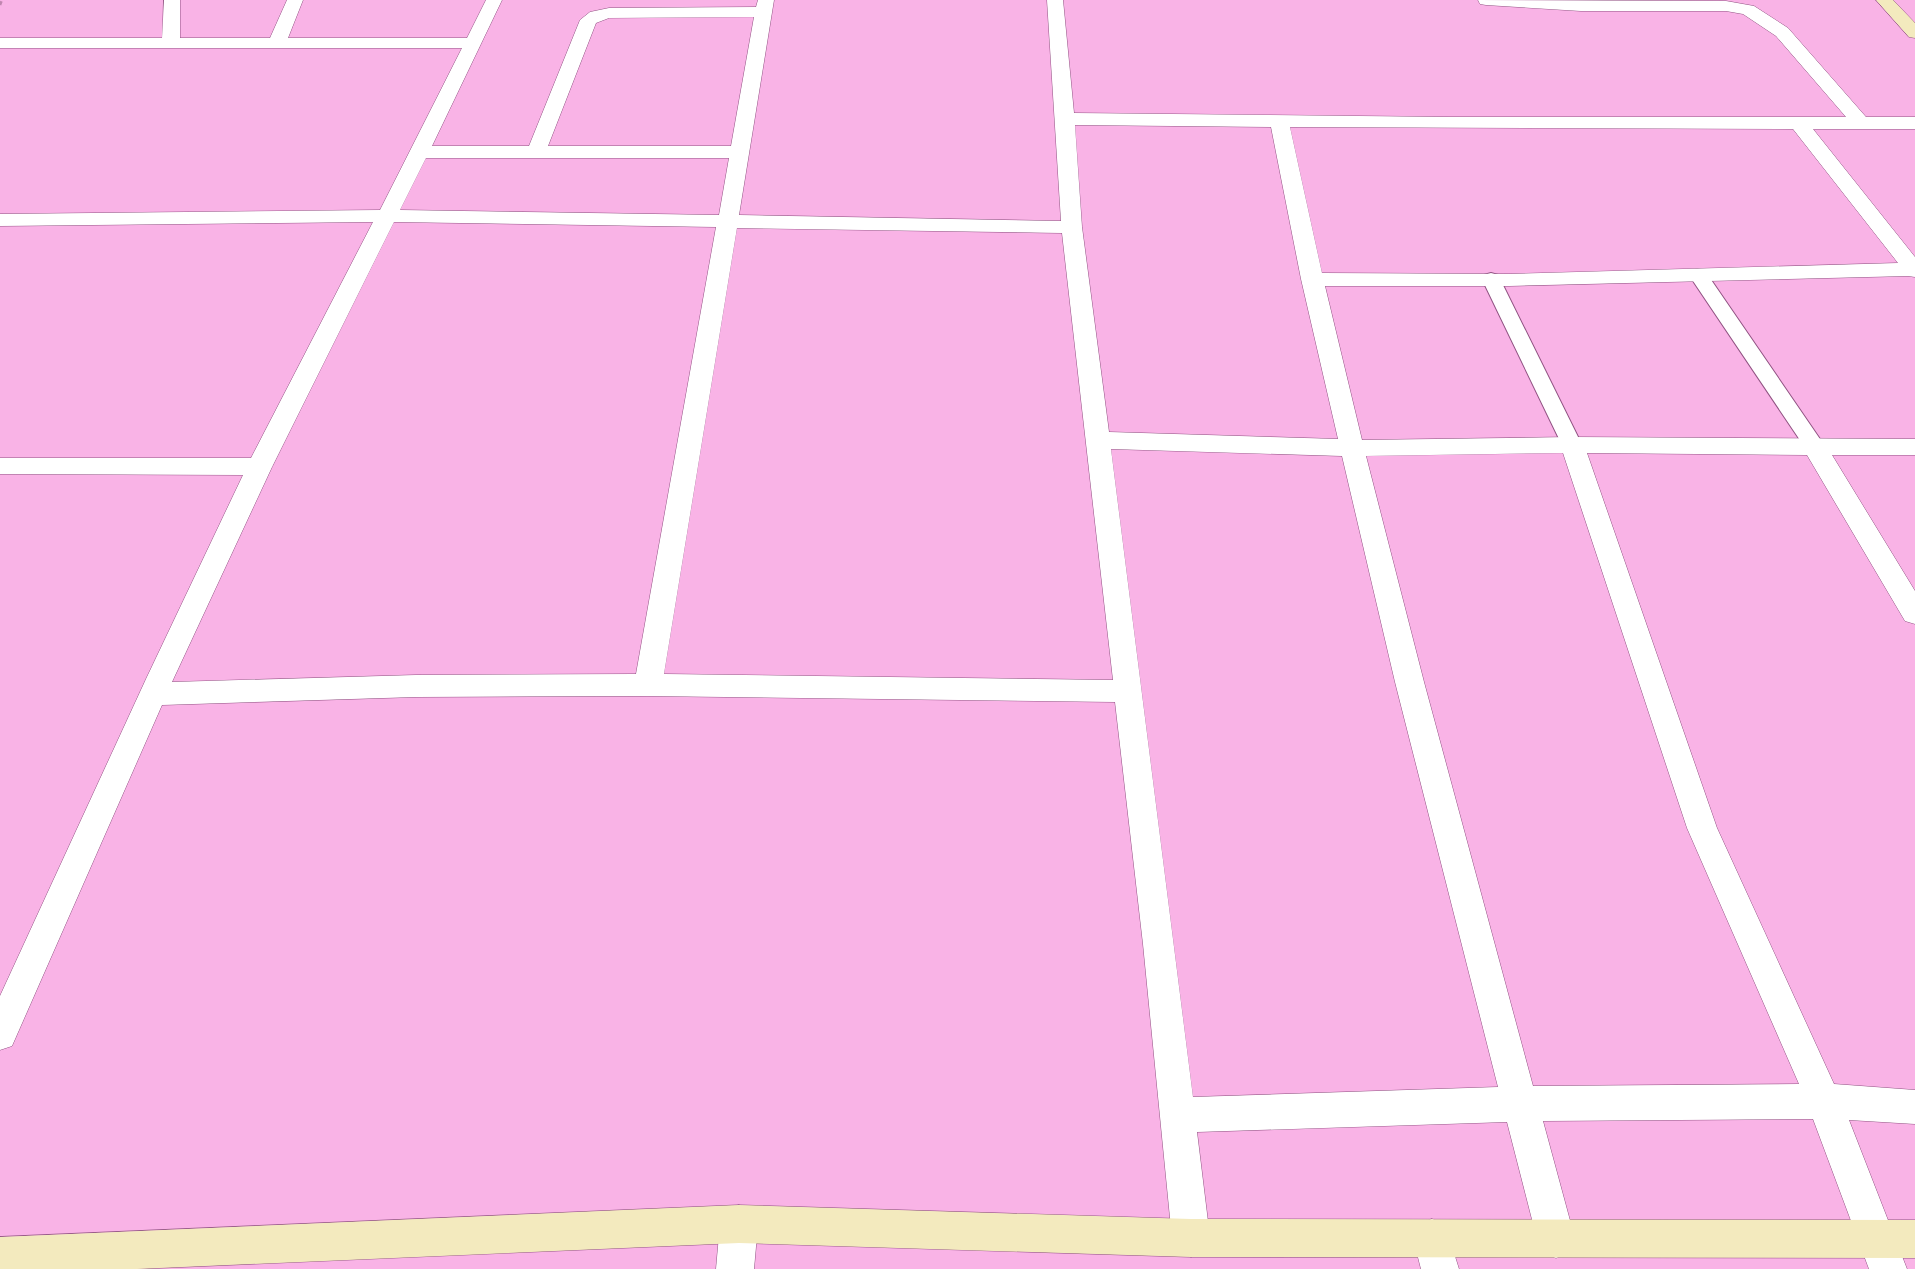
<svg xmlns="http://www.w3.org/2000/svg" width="1915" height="1269" viewBox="0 0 1915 1269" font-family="Bitter,serif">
	<rect width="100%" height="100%" fill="#f9b3e6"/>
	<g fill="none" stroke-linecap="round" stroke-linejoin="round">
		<g stroke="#915383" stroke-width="2">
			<path id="lane" d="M1698,269L1705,271L1822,442L1826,447L1822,452L1815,454L1808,452L1689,275L1691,271Z
				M1491,273L1498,275L1500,279L1582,445L1579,450L1572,452L1565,450L1562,445L1482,279L1484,275Z"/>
		</g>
		<g stroke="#915383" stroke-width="1">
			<path id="street" d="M164,0H180V38H270L287,0H303L288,38H467L486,0H502L432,146H529L580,20L590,12L609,8L756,7L758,0H774L739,215L1061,221L1047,0H1063L1074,113L1448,117H1846L1776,36L1743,14L1726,11H1581L1486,5L1480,4L1478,0L1726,1L1754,6L1788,28L1866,117H1915V129H1813L1915,257V277L1908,276L1509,286H1325L1362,440L1572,437L1915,439V455H1832L1915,591V624L1905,621L1807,455L1587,453L1717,828L1834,1084L1915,1090V1124L1849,1120L1907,1269H1869L1813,1119L1543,1121L1575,1239L1569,1252L1556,1258L1543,1252L1537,1239L1507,1122L1197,1132L1210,1238L1204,1251L1191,1257L1178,1251L1172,1238L1143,944L1115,702L648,696L416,697L162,705L12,1046L0,1050V996L146,679L243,475L0,474V458H251L373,222L0,226V214L380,210L462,48H0V38H162ZM754,17L731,146H548L596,23L609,18ZM1075,125L1271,127L1301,279L1338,439L1109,432L1082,227ZM1290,127L1793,129L1898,263L1509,274L1322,273ZM426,158H729L719,215L400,210ZM394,222L716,227L636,674L416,675L172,682L272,467ZM737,228L1062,233L1113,680L664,674ZM1111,449L1342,456L1395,682L1498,1087L1193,1097ZM1563,453L1687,828L1799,1084L1533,1086L1424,682L1366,456Z
				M739,1205L752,1211L758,1224L754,1269H716L720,1224L726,1211Z
				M1432,1219L1445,1225L1459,1269H1421L1413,1238L1419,1225Z"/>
		</g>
		<g stroke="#915383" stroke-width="1">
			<path id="secondary" d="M1876,0H1893L1915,23V38L1909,37Z
				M739,1205L1191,1219L1915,1220V1258L1191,1257L739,1243L137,1269H0V1237Z"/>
		</g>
		<path stroke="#bf86af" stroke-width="2.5" stroke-dasharray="4 2" stroke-linecap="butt" d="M0,5L2,0"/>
		<use href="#lane" fill="#fff" fill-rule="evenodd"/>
		<use href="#street" fill="#fff" fill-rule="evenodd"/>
		<use href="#secondary" fill="#f3eabe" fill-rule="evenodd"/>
	</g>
</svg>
